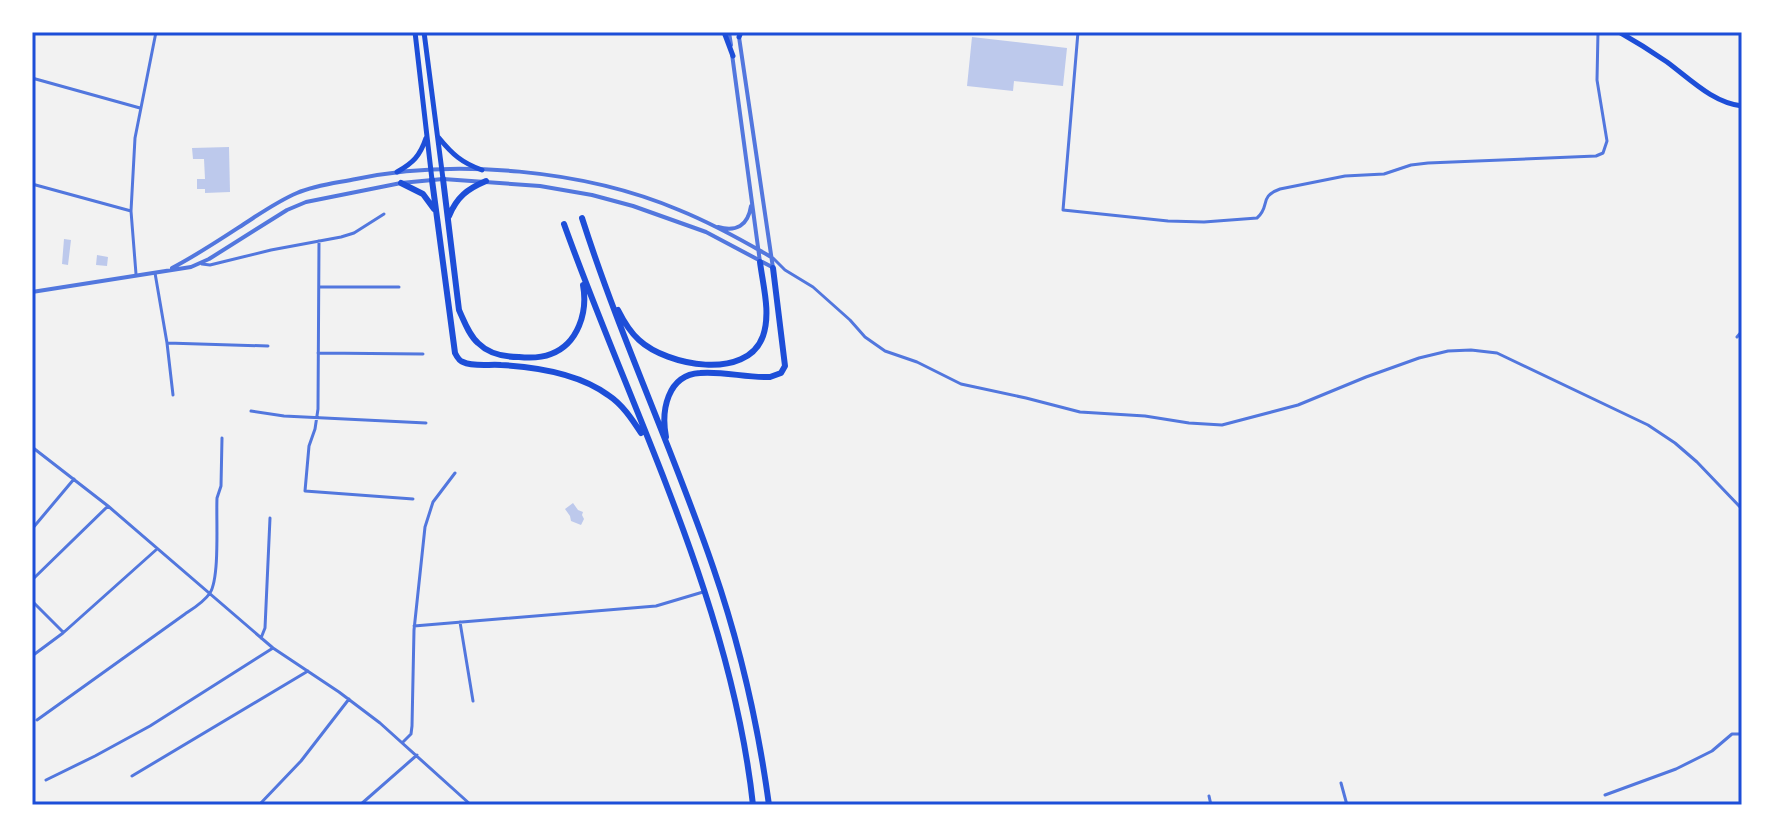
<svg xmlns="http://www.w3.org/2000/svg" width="1774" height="837" viewBox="0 0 1774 837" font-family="Roboto,sans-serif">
	<rect width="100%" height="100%" fill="#f2f2f2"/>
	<path fill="#bdc9ec" d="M972,37L1067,48L1063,86L1014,81L1013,91L967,86Z
		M229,147L230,192L205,193V189H197V179H205L204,159H193L192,148Z
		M64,239L71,240L68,265L62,264Z
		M97,255L108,257L107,266L96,265Z
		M573,503L578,510L583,512L582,515L584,519L581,525L571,521L570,516L565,509Z"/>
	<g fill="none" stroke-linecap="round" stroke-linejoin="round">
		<path stroke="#5277de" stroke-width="3" d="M1078,32L1063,210L1168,221L1204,222L1257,218C1271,206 1258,197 1280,189L1345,176L1384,174L1411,165L1428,163L1596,156L1603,153L1607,141L1597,80L1598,32
			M1738,32L1742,34
			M32,78L140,108
			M32,184L131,211
			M319,241L318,409L315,429L309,446L305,491L413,499
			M773,258L785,270L813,287L850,320L865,337L885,351L917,362L961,384L1026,398L1080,412L1145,416L1189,423L1222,425L1298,405L1366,377L1419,358L1448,351L1471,350L1497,353L1648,425L1675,443L1697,462L1742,509
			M202,264L210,265L271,250L341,237L354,233L384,214
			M155,273L167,343L173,395
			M136,274L131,211L135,138L156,32
			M319,287H399
			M1737,337L1742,331
			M167,343L268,346
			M318,353L423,354
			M251,411L284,416L426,423
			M32,447L108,506L273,648L339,692L380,723L471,805
			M32,529L74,479
			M32,580L108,506
			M32,601L63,632
			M460,622L473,701
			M414,626L656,606L703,592
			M261,638L265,628L270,518
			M32,656L63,633L157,549
			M37,720L185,614C194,608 204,602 210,593C220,577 216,519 217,498L221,486L222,438
			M403,742L411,734L412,726L414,630L425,527L433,502L455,473
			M132,776L308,671
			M46,780L95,756L150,726L273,648
			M1341,783L1347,805
			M1605,795L1676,769L1712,751L1732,734H1742
			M1209,796L1211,805
			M259,805L301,761L349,699
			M360,805L417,755"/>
		<path stroke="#5277de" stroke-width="4" d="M729,32L731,45
			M739,37L773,268
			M732,54L760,262
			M718,227C736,232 748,226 751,206
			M172,268C197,255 221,239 244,224C261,213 278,201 297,193C315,185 336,183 356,179C455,158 585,170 679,210C711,223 742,240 771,257
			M32,292L191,267L209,259L287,210L306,202L401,183L443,179L540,186L592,195L633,206L706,232L772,267"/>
		<path stroke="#1d4ed8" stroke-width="5" d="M415,32L432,180
			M424,32L443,179
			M724,32L733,56
			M1619,32C1635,41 1651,51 1667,62C1690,79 1713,103 1742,106
			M739,37L741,32
			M439,138C452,154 462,163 482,170
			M397,172C413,163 420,156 426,138"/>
		<path stroke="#1d4ed8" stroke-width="6" d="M443,179L459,310C464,321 469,335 478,343C489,354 504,357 519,357C529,358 541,358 551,354C578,344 588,312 583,285
			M432,180L455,353C457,357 459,361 463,362C473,367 490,364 501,365C537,367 578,373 608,395C622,404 632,419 641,433
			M401,183L423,194L434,209
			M449,216C457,197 467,189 486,181
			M582,218C620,337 673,450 713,567C740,645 758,724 769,805
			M564,224C632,414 731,602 753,805
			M618,310C623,320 630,332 639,340C667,366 747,381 763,336C771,313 763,286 760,262
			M666,437C661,411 667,375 700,373C723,371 747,378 770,377L781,373L785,366L773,268"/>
	</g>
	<rect width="1774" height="837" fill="none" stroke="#ffffff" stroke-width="68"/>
	<rect x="34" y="34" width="1706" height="769" fill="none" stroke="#1d4ed8" stroke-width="3"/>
</svg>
